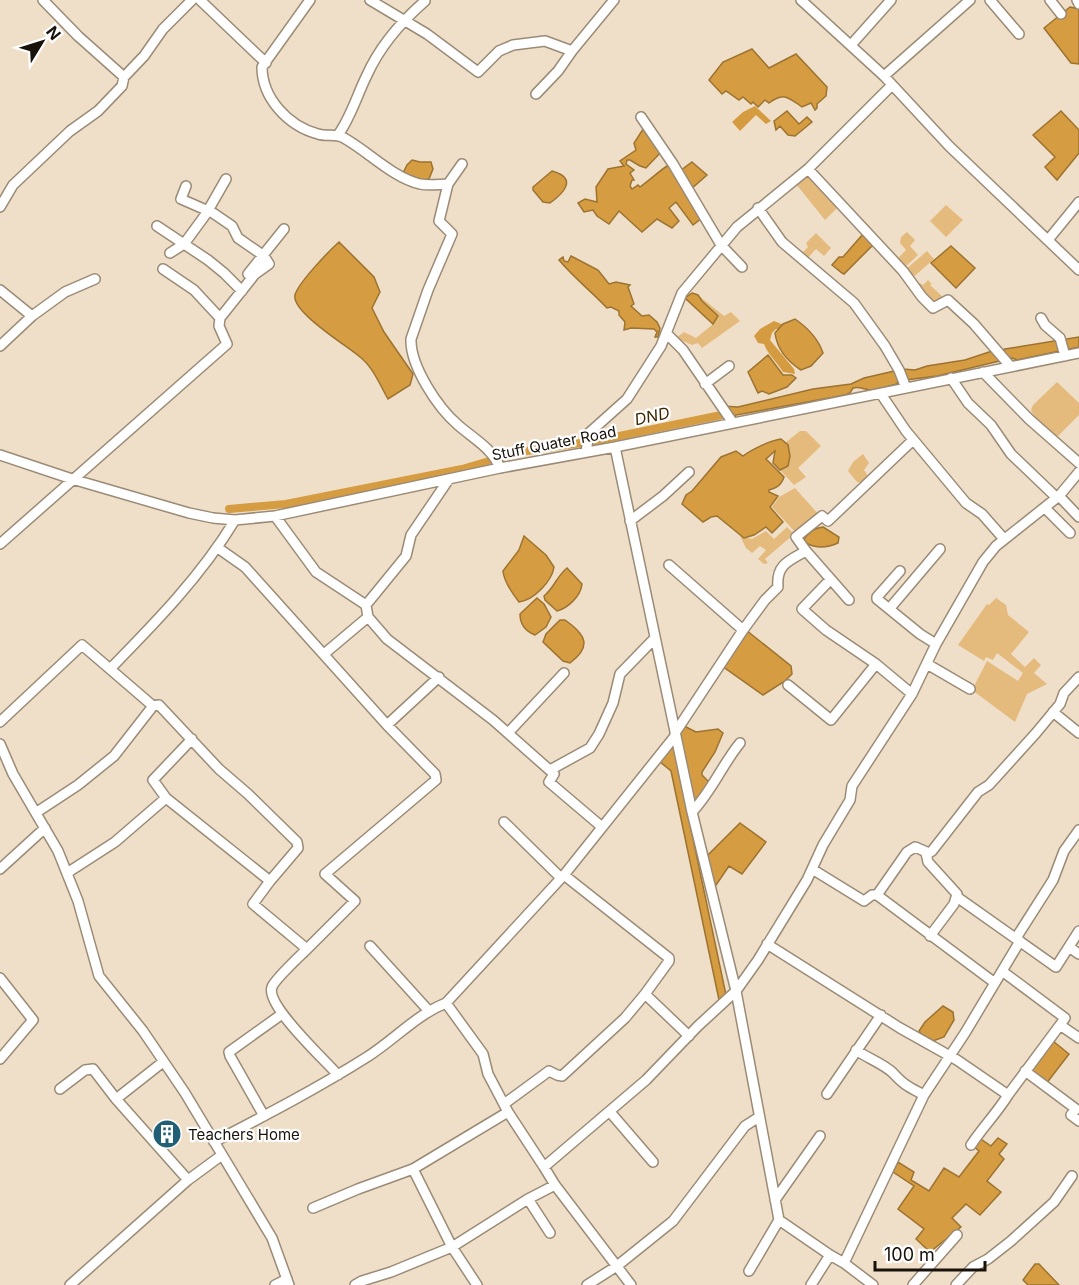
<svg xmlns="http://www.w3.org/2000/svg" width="1079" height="1285" viewBox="0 0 1079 1285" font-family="Inter,sans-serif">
	<rect width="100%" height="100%" fill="#f0dfc8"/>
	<path fill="#e4ba7d" d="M809,173L839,206L825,220L796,184Z
		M946,205L963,220L946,237L930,221Z
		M907,232L915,240L910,246L918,255L904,268L896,260L906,250L900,243L901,237Z
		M816,233L831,248L824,256L816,249L806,260L803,252L808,247L806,243Z
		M927,251L934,259L911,279L905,270Z
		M928,280L932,284L930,285L944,298L932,303L916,286L920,283L923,285Z
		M698,295L724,316L731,312L740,321L702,348L698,343L692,345L676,338L684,332L696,338L713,324L718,316L702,301Z
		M1057,382L1079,403V415L1057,437L1053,433L1050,435L1038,426L1041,422L1035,418L1031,410L1033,405Z
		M800,431H806L821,446L798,468L806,477L794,485L780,470L788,466L785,443Z
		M863,454L869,463L864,470L870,479L862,483L857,482L848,471L853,462Z
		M795,488L819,515L797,534L772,507L779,497Z
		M787,527L794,534L765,559L768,563L764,564L758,559L766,550L760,546L752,553L746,548L740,536L752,539L766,531L774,539Z
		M996,598L1006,605L1008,615L1029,632L1011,654L1025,667L1034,658L1041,665L1034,673L1047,684L1027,694L1015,722L972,690L987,661L1018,681L1023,673L997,653L993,660L986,657L984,661L958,645L987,604L989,605Z"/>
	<path fill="#d59b40" d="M755,106L771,121L766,124L756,115L740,131L732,122L743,112Z
		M774,321L784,325L780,330L776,329L772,333L770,340L794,369L795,374L783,372C777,362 768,355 764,344L758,343L754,336L760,329Z"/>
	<path fill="#d59c41" stroke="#9c7330" stroke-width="1.5" d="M1070,7L1079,9V64L1071,63L1044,28Z
		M752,49L769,68L796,54L827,87L826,96L817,104V108L815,110L811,103L802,107C788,97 784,92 769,103L765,100L758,107L753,102L751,104L743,97L739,100L726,91L722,94L709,80L723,62Z
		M787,111L799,124L807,117L812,122L795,136L788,135L780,126L776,130L774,121Z
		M1061,111L1079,130V153L1057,180L1045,167L1055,157L1033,135Z
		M645,126L662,151L646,168L640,166L630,160H627L626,164L634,170L630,173L634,180H632L630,186L632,189L638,185L640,187C651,179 659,171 670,164L702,218L693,225L676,202L669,208L679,221L672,228L657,219L642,232L619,211L609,224L597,216L593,210L584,212L578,203L585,199L597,202L596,187L608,169L624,166L620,161L636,150L634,143Z
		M412,160L420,162H431L433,169L429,179L423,180L403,173L407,165Z
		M692,162L707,175L691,189L680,171Z
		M552,171C578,178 564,193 550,203L543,202L533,190V187Z
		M864,233L874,244L844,274L842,273L832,265L839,257H843Z
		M339,242L374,277L380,292L372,308L384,332L413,374L410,385L388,399C380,385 373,367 360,357C349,347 291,312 295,295C298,283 329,251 339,242Z
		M951,246L975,268L956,288L931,263Z
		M571,256L598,270L609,284L616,282L630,285L628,287L634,304L631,306L642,316L649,315L657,322L660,328L658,337H655L657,332L654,329L631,328L624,330L625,322L619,315V311L611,307L607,308C591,291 574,278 559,260L563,257L564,261L568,262Z
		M692,293L698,295L702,301L718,316L713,324L685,298Z
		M795,319C808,328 818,338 823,353L811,366L801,370C787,361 777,349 775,333L783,324Z
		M1079,337V347L1017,360L1012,358L937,376L898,381L897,384C889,386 880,389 872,390C865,390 860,386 853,388L850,393L845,395L731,416L724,406L738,407L813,389L851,384L864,378L903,369L915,370L927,366L965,360L992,351L996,352L1005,349Z
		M768,355L783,375H792L796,378L787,387L769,394L762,391L758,393L748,372Z
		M781,439L788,445L790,456L788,466L780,470L773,463L775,451L766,459L784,477C781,486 776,488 769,490V492L778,496L770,507L783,522L772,533L766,527L754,535L744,538L717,516L711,517L703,522L682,504L686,495L692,491L721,457L736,451L743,456C751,450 771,440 781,439Z
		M823,527L839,537L838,543C827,548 817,549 806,543L804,539C810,532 814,528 823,527Z
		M524,536L546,555L554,567C552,581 534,600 519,602C512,593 504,582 503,571L519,550Z
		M567,568L582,584C581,596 568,608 557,611L545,600L544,596C554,588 557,576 567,568Z
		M537,598L544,604L551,617L546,627L535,635C525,631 520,625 520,614Z
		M560,620H565C585,634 593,646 570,663L563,661L543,642L546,634Z
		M746,630L791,666L792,674L785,681L763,695L722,666Z
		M684,726L696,732L718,729L723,733L715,752L702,772V775L710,783L696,803L692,795L679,731Z
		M673,744L726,995L719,1000L671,771L659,761Z
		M740,823L766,842L742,874L729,866L714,888L705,858Z
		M943,1006L953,1012L954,1020L944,1037L933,1041L921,1034L919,1031L925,1022Z
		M1053,1041L1069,1054L1046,1084L1030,1072Z
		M978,1137L991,1146L998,1138L1007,1144L999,1154L1004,1159L987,1181L1001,1192L980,1215L966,1204L952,1218L961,1227L930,1252L916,1239L924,1229L898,1209L914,1186L893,1172L898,1162L914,1172L911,1180L929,1191L944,1168L959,1177L979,1151L973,1146Z
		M1035,1264H1039L1059,1285H1028L1023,1280Z"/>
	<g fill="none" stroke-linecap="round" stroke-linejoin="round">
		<path stroke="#d59c41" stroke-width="8" d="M229,509L286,504L462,469L520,452L600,440L731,413"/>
		<g stroke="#9b8b76" stroke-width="12">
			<path id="minor" d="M43,0L78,36L124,77
				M200,0L266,63
				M310,0L262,67C262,98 288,126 318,134C327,137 335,133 344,138C369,152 392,177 420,184C429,186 440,184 448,184L462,164
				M370,0L427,34L478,72L499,51L513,45L545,41L572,51
				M801,0L884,76L949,146L1079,270
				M990,0L1019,34
				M1050,0L1061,14
				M1077,0L1079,4
				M851,45L891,0
				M884,76L970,0
				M536,94L558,71L572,51L614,0
				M641,117L673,164L721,245L742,267
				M338,135C351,117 357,95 367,75C380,46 402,21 425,1
				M808,169L903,271L922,297L933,308L948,300L974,324L1011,367
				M448,184L439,221L452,234L428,290L411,339C410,366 438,408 458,425C474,439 492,448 500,468
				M0,207L13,185L70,131L98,111L122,86L124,77L144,56L163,29L192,0
				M758,208L782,242L854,303L885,346L899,370L906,388
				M157,226L208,260L224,273L242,291
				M1048,240L1079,202
				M170,253L184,244L206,214L226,179
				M163,269L194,290L220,318
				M248,274L284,229
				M0,290L32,316L0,346
				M32,316L65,292L95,279
				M1041,318L1045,325L1060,338L1065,356
				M666,333L683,350L733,423
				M983,372L1029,419L1079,463
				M951,378L968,403L991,425L1011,454L1057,498
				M705,384L729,366
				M881,394L906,431L966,503L982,514L1004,539
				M615,447L692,812L736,991L779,1220L830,1255
				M586,452L589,433L627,399L661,346L682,293L737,227L808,169L892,85
				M0,455L72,479L189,513L213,518L235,520L275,516L500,468L615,447L1079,353
				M1059,496L1079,517
				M1045,508L1070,533
				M275,516L316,572L366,605L368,617L387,639L493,720L554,774L549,782L602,827
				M630,521L663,496L689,472
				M0,544L227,344L219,326L220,318L255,274L269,264L264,256L238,238L232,226L213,213L181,199L186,186
				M218,548L245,567L387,725L435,774L436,780L325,874L355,901L307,949
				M669,565L743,630
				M900,571L877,597V599L920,634L936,644
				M830,580L802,609L826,630L876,664
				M849,600L806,551L796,537L822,516L828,521L913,440
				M366,605L406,556L411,535L449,479
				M890,608L940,549
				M324,654L368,617
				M927,664L970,689
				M788,685L831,720L876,664L912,694
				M153,706L159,705L219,769L248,794L297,842L298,848L270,881L253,904L307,949C299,957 275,979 272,987C265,1005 325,1060 338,1075
				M1053,712L1079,733
				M0,722L82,645L110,669
				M387,725L439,677
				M508,733L564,673
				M675,733L743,630L765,600L778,587C776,565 788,561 806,551
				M0,744L13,774L58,851L78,901L99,976L143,1031L185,1093L272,1238L289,1285
				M550,770L590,748L599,734L613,703L620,674L655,638
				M166,798L270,881
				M37,812L78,785L114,756L153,706L110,669C156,622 201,576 235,520
				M692,812C712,791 722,765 740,743
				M504,822L561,878
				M926,853L928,862L957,894L954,904L930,936
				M0,869L45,828
				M812,869L864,901L872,895H877
				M67,873L115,842L166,798L153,780L192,739
				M957,897L1056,967L1079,931
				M1016,938L1053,880L1064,851L1079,830
				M767,944L900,1028L957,1060L1008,1095C997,1113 982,1128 971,1145
				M370,946L428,1010
				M1069,947L1079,954
				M1002,971L1065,1018L1060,1025L1079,1038
				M0,978L33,1020L0,1059
				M995,983L877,895L907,852L915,847L929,853L932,851L978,792L989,785L1036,733L1060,704L1064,693L1079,677
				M645,994L689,1036
				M446,1003L483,1054L488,1074L508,1112L544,1167
				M856,1050C867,1058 884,1064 893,1073C905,1086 909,1087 924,1095
				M1025,1071L1076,1109L1071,1115L1079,1121
				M60,1089L85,1070L93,1069L116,1099L188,1180
				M827,1094L881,1015
				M1008,1095L1060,1025
				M116,1099L163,1062
				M504,1104L549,1071L557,1075L562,1076L625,1018L645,994L669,961V958L564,875
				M610,1112L653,1162
				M264,1116L230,1056L229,1052L282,1014
				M214,1142C266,1115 318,1088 367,1057C394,1040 416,1015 446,1003L564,875L675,736
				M555,1185L631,1285
				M528,1199L550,1233
				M775,1200L820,1136
				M313,1208L358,1189L413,1169
				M844,1263L924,1095L965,1033L1020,941
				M749,1271L779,1220
				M70,1285L188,1180L222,1155
				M275,1285L287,1279
				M355,1285L362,1281L391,1272L452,1247L528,1199L555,1185L544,1167L646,1080L698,1026L736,991L758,960L807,880L823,845L850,800L852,786L912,694L936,644L983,562L996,546L1059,496L1079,472
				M477,1285L452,1247L413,1169L508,1112
				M587,1285L617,1266L673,1221L745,1126L759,1117
				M811,1285L830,1255L844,1263L873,1285
				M913,1285L957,1235
				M956,1285L973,1267L988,1259L1011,1241L1054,1202L1072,1176"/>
		</g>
		<use href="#minor" stroke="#fff" stroke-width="9"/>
	</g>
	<defs>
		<g id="building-disc" transform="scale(1.5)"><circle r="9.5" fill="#205f75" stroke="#fff"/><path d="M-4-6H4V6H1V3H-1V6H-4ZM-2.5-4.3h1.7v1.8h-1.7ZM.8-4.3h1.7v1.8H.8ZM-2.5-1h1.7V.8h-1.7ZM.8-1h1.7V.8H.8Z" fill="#fff"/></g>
	</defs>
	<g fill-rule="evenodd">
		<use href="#building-disc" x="167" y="1134"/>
	</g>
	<g text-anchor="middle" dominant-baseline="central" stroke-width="4.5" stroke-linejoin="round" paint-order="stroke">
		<g font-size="15" fill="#18120a" stroke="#fff">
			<text transform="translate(554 443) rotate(-11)">Stuff Quater Road</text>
		</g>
		<g font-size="15" fill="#18120a" stroke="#fff" text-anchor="start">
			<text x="188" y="1134">Teachers Home</text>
		</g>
		<g font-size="16" font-style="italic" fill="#3c2500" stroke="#fff">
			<text transform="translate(652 416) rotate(-12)">DND</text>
		</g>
	</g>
	<g transform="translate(42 42) rotate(52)" stroke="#ffffff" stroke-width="4.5" paint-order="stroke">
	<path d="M0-4.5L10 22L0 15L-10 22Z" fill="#18120a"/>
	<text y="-9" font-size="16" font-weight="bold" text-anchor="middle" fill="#18120a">N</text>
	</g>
	<path d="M875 1261v9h110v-9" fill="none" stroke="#18120a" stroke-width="3"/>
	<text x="884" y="1261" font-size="18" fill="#18120a" stroke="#ffffff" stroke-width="4.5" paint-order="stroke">100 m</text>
</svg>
